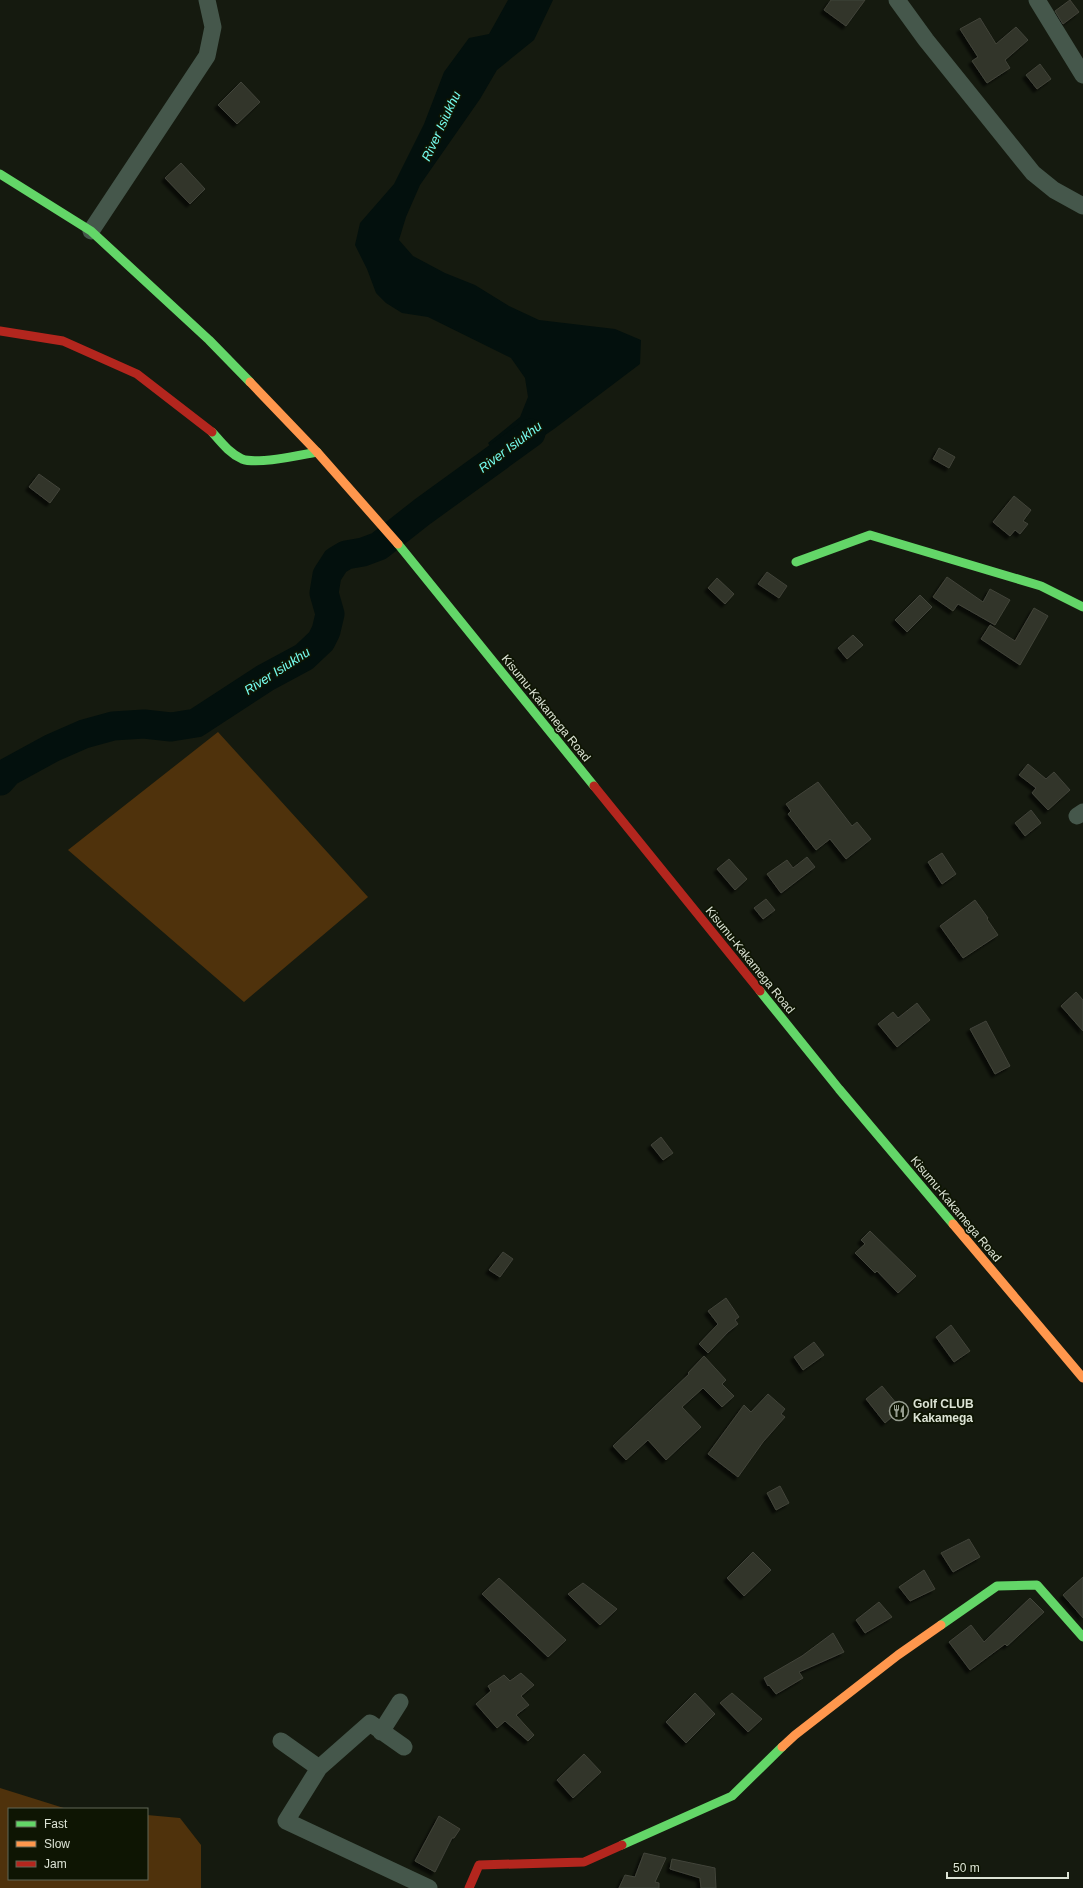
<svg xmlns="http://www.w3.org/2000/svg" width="1083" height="1888" viewBox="0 0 1083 1888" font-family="Helvetica,sans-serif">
	<defs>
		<filter id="shadow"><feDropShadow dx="-3.5" dy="3.5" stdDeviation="1" flood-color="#0009"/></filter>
	</defs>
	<rect width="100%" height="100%" fill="#151a0f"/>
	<path fill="#4f320c" d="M218,732L368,897L244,1002L68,850Z
		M0,1788L67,1809H9V1879H147V1815L180,1818L201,1845V1888H0Z"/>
	<path fill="#03100d" d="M508,0H553L534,40L497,70L480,99L420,185L406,217L399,240L413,256L445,273L475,285L509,306L539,320L615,329L641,340L640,364L554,429L503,464L488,443L520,417L528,397L525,378L511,358L428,317L402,313L386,303L376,293L367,269L355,245L360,223L394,184L424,124L444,72L469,38L489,34Z"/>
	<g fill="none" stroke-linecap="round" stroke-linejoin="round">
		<path stroke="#03100d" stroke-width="29" d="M0,781L8,772L52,748L84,734L113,726L144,724L171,727L196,723L265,678L304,657L321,641L326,631L330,614L324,593L327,575L336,561L346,555L363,552L379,546L422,512L531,433"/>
	</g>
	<path fill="#313429" stroke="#42443a" filter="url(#shadow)" d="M831,0H865L846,26L824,10Z
		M1070,0L1079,12L1063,24L1055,11Z
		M980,18L996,44L1016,27L1028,40L1005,60L1010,68L987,83L972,61L978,57L960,29Z
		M1040,64L1051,79L1037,89L1026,75Z
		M241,82L260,102L237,124L218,105Z
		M181,163L205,189L190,204L165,178Z
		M939,448L955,457L949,468L933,459Z
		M39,474L60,489L50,503L29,487Z
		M1014,496L1031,510L1023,521L1028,524L1020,534L1015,530L1010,536L993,522Z
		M767,572L787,586L779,598L758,584Z
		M947,577L983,602L990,589L1010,600L995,625L958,604L953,611L933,597Z
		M717,578L734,594L725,604L708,588Z
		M920,595L932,607L907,632L895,620Z
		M1034,608L1048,616L1020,665L981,639L990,625L1015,641Z
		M853,635L863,645L847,659L838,648Z
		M1028,764L1046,779L1054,772L1070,790L1048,810L1032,793L1036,788L1019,775Z
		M818,782L852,826L857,822L871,839L846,859L830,839L816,850L788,814L791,811L786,804Z
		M1031,810L1041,823L1025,836L1015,823Z
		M942,853L956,874L942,884L928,862Z
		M807,857L815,867L781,893L767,874L787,860L793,868Z
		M729,859L747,879L735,890L717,869Z
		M766,899L775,910L763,919L754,908Z
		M975,900L988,918L987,919L998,935L963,958L940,926Z
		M1076,992L1083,1000V1031L1061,1006Z
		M917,1003L930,1020L897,1047L878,1024L893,1012L898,1018Z
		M986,1021L1010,1066L995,1074L970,1029Z
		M661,1137L673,1153L663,1160L651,1145Z
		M870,1231L916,1276L898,1293L877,1271L875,1273L855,1253L865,1244L861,1240Z
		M503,1252L513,1259L500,1277L489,1270Z
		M726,1298L739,1317L735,1320L738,1324L728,1332L708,1353L699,1344L718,1324L708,1311Z
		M951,1325L970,1351L954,1362L936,1337Z
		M814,1342L824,1355L803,1370L794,1357Z
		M704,1356L726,1380L722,1384L734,1396L722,1407L703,1388L682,1407L701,1427L666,1460L648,1440L626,1460L613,1446L689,1374L688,1373Z
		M882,1386L901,1409L885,1423L866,1399Z
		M768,1394L785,1409L781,1414L785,1417L763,1442L738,1477L708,1454L744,1405L751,1412Z
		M780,1486L789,1503L776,1510L767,1493Z
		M969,1539L980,1557L953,1572L941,1553Z
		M753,1552L771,1570L744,1596L727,1578Z
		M924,1570L935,1589L910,1601L899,1587Z
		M1083,1577V1618L1063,1595Z
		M499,1578L566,1640L548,1657L482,1594Z
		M583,1583L617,1609L600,1625L568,1594Z
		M1030,1598L1044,1612L1007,1646L1005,1644L970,1670L949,1642L971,1625L984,1642Z
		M879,1602L892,1617L865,1633L856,1620Z
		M833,1633L844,1652L799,1672L803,1678L776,1694L769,1685L768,1686L764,1678L802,1656Z
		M521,1673L534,1685L521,1696L529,1705L516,1715L534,1735L528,1741L505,1721L497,1728L476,1704L491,1691L488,1686L504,1675L510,1681Z
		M695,1693L715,1714L686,1743L666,1722Z
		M732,1693L762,1719L748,1732L720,1703Z
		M584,1754L601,1772L573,1798L557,1780Z
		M439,1816L460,1829L454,1838H452L435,1872L415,1861Z
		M644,1853L666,1858L655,1882L659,1883V1888H619L625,1875L635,1877Z
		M672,1859L715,1868L716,1888H701L700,1878L670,1869Z"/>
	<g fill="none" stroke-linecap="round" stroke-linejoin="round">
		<path stroke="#45574b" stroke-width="17" d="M897,0L926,40L1033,173L1054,190L1083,206
			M1037,0L1083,75
			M91,231L207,56L213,27L207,0
			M1077,816L1083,812
			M381,1732L400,1702
			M281,1741L319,1768
			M404,1747L370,1723L319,1768L286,1821L429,1888"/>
		<path stroke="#63d668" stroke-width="9" d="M0,174L91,231L209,340L250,382
			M212,432C221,442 229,453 242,459C257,465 300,455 317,452
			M398,544L594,786
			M796,562L870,535L1041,586L1083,607
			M760,991L839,1089L953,1224
			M941,1625L997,1586L1037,1585L1083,1637
			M622,1845L732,1796L782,1747"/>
		<path stroke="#ff974d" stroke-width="9" d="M250,382L317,452L398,544
			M953,1224L1083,1378
			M782,1747L795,1735L898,1655L941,1625"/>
		<path stroke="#b3261e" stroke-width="9" d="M0,331L63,341L137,374L212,432
			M594,786L760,991
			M469,1888L479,1865L584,1862L622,1845"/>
	</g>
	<defs>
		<g id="restaurant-ring" transform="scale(1)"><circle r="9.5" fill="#0e1503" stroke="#969d90" stroke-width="1.5"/><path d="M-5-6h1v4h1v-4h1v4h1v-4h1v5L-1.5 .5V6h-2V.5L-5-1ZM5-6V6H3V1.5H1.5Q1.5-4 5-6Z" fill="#969d90"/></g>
	</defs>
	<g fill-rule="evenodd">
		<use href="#restaurant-ring" x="899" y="1411"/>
	</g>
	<g text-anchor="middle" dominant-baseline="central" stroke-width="3.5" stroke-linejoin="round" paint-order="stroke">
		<g font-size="12" fill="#dce3d5" stroke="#0e1503">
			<text transform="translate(546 708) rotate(51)">Kisumu-Kakamega Road</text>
			<text transform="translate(750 960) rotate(51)">Kisumu-Kakamega Road</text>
			<text transform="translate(956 1209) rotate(50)">Kisumu-Kakamega Road</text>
		</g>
		<g font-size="12" font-weight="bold" fill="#dce3d5" stroke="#0e1503" text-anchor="start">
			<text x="913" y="1404">Golf CLUB<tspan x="913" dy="14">Kakamega</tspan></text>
		</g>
		<g font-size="13" font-style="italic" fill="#76fef1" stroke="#0e1503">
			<text transform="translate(441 126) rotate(-65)">River Isiukhu</text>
			<text transform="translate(510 447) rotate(-37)">River Isiukhu</text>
			<text transform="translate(277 671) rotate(-33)">River Isiukhu</text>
		</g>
	</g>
	<rect x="8" y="1808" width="140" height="72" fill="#0e1503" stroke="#606757"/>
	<rect x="16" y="1821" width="20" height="6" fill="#63d668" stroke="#606757"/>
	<text x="44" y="1828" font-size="12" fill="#dce3d5">Fast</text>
	<rect x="16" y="1841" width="20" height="6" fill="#ff974d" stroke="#606757"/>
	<text x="44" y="1848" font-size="12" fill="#dce3d5">Slow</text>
	<rect x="16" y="1861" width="20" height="6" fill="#b3261e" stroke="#606757"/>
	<text x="44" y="1868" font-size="12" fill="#dce3d5">Jam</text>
	<path d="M947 1872v6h121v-6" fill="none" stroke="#dce3d5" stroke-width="2"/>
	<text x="953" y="1872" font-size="12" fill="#dce3d5" stroke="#0e1503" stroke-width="3" paint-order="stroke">50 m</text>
</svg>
